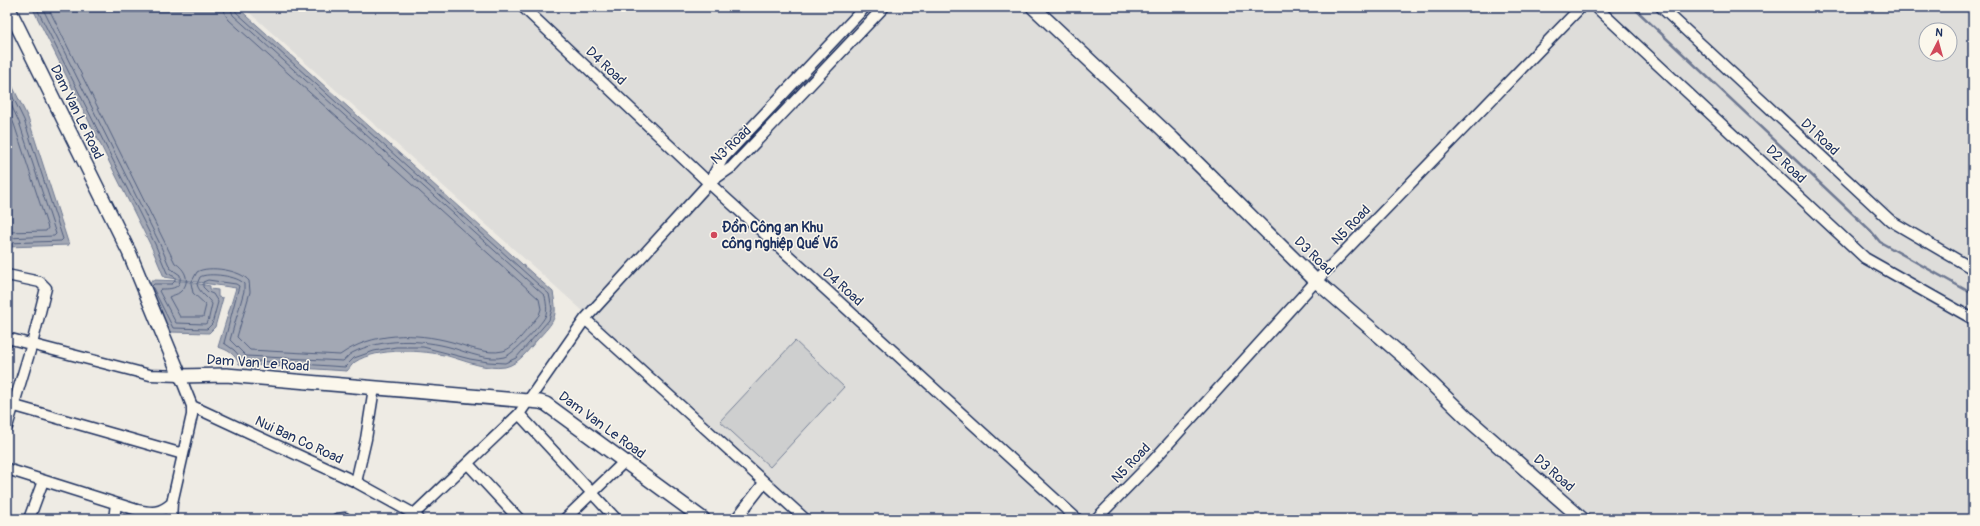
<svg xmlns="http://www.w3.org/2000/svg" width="1980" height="526" viewBox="0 0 1980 526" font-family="Pangolin,sans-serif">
	<rect width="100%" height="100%" fill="#eeebe4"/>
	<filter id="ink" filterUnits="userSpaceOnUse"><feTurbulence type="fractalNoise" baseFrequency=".025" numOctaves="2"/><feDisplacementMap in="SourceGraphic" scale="8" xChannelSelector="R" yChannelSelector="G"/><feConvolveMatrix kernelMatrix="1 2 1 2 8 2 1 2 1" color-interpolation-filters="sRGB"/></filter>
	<g filter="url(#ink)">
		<path fill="#deddda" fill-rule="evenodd" d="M243,7H1973V519H808L602,328ZM1926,30H1950V54H1926Z"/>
		<path fill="#cecfcf" stroke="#747f96" d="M795,341L844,387L770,467L720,421Z"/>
		<path fill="#a3a8b4" stroke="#6d7892" d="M32,7H237L553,292C558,319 555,320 537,340C528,350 519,364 505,367C486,370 466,361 448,356C424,350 377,347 355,362C352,364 350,368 347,371L239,364C235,354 228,350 218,347L236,288L164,277L151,246Z
			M7,75L28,118L69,245L7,247Z
			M152,280L184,281L210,286V289L218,290V297L223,298L215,327L209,333L170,332L149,292L148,285Z"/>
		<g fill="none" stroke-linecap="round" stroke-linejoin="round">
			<path stroke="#515f80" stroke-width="1" d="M36,7L155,244L167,273L175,277V281L172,284H154L152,286L173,328L207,329L212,324L218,302L213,294L208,292L203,287V282L208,280L236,284L239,286L224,343L234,350L243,360L345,367L354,358L374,351L396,347H423L470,359L488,362L505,363L516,358L549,320L552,309L549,294L236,12L235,7
				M42,7L159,242L170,268L180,275C182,289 171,289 161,289L159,291L176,323L205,324L208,322L212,304C208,297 199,293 197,284L200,277C208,272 239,276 244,284V291L230,340L246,356L343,361C346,359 348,355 352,353C381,338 422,339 453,348C468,353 489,361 504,357C513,355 541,325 545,317C548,310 546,303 545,296L233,15L230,7
				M48,7L175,263C185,269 192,282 180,292C177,295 172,295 169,297L180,317H203L206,305L193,293L191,283L197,272C208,265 241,270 249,281L250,292L237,337L250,350L340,355C372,332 415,332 452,342C467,346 486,355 503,351C514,349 531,324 539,315L541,309L539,299L229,20L225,14L224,7
				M7,85L24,120L63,239L61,241L7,243
				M7,96L19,122L56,234L54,236L7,238
				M7,110L14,124L48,228L46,231L7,232"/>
			<path stroke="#6d7892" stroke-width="2.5" d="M1633,7L1871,231L1880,242L1973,294"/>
			<g stroke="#1b2f5e" stroke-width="13">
				<path id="minor" d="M523,7L709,183L1077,519
					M1596,7L1865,258L1973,319
					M1661,7L1891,221L1973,269
					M710,181L723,158L865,7
					M7,275L40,282L46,288L32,344L7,427
					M585,319L805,519
					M7,338L150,375L180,376L192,406L356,482L414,514L419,519
					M8,404L183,454
					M519,414L616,519
					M468,464L519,519
					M7,469L137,510C152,513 160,514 172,503L192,415V406
					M356,482L366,439L374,388
					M414,514L519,414L585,319L709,183L732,167L884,7
					M29,519L43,481
					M114,519L116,504
					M171,519L172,503
					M337,519L345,518
					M565,519L624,462
					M736,519L764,483
					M1096,519L1150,464L1316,281L1581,7"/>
			</g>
			<g stroke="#1b2f5e" stroke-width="16">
				<path id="major" d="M8,7L129,252L180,376L226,375L540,402L546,404L703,519
					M1033,7L1173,139L1316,281L1405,358L1468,419L1582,519"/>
			</g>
			<use href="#minor" stroke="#fbf7ec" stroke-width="10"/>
			<use href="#major" stroke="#fbf7ec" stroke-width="13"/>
		</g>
	</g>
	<circle fill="#d1495b" stroke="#fbf7ec" stroke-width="1.5" cx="714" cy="235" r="4"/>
	<g text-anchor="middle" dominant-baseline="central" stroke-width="3" stroke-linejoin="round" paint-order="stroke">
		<g font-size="14" fill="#1b2f5e" stroke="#fbf7ec">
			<text transform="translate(606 66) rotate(43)">D4 Road</text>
			<text transform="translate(77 112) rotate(64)">Dam Van Le Road</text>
			<text transform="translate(1820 137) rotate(43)">D1 Road</text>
			<text transform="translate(731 145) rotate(-43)">N3 Road</text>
			<text transform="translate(1786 164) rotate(43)">D2 Road</text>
			<text transform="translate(1351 225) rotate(-46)">N5 Road</text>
			<text transform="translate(1314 256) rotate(44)">D3 Road</text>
			<text transform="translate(843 287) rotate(42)">D4 Road</text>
			<text transform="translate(258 363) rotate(4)">Dam Van Le Road</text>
			<text transform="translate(602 425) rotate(36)">Dam Van Le Road</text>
			<text transform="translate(299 440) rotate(25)">Nui Ban Co Road</text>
			<text transform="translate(1131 463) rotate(-46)">N5 Road</text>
			<text transform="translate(1554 473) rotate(41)">D3 Road</text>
		</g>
		<g font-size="14" font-weight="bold" fill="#1b2f5e" stroke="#fbf7ec" text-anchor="start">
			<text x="722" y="227">Đồn Công an Khu<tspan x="722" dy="16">công nghiệp Quế Võ</tspan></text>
		</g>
	</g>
	<rect width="1980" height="526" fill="none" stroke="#fbf7ec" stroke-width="24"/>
	<rect x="12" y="12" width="1956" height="502" fill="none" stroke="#1b2f5e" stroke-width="1.5" filter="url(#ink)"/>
	<g transform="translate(1938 42) rotate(6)"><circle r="19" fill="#fbf7ec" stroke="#a1a7b3"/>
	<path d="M0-3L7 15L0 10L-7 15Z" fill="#d1495b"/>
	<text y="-6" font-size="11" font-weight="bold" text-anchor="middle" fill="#1b2f5e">N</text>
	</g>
</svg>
